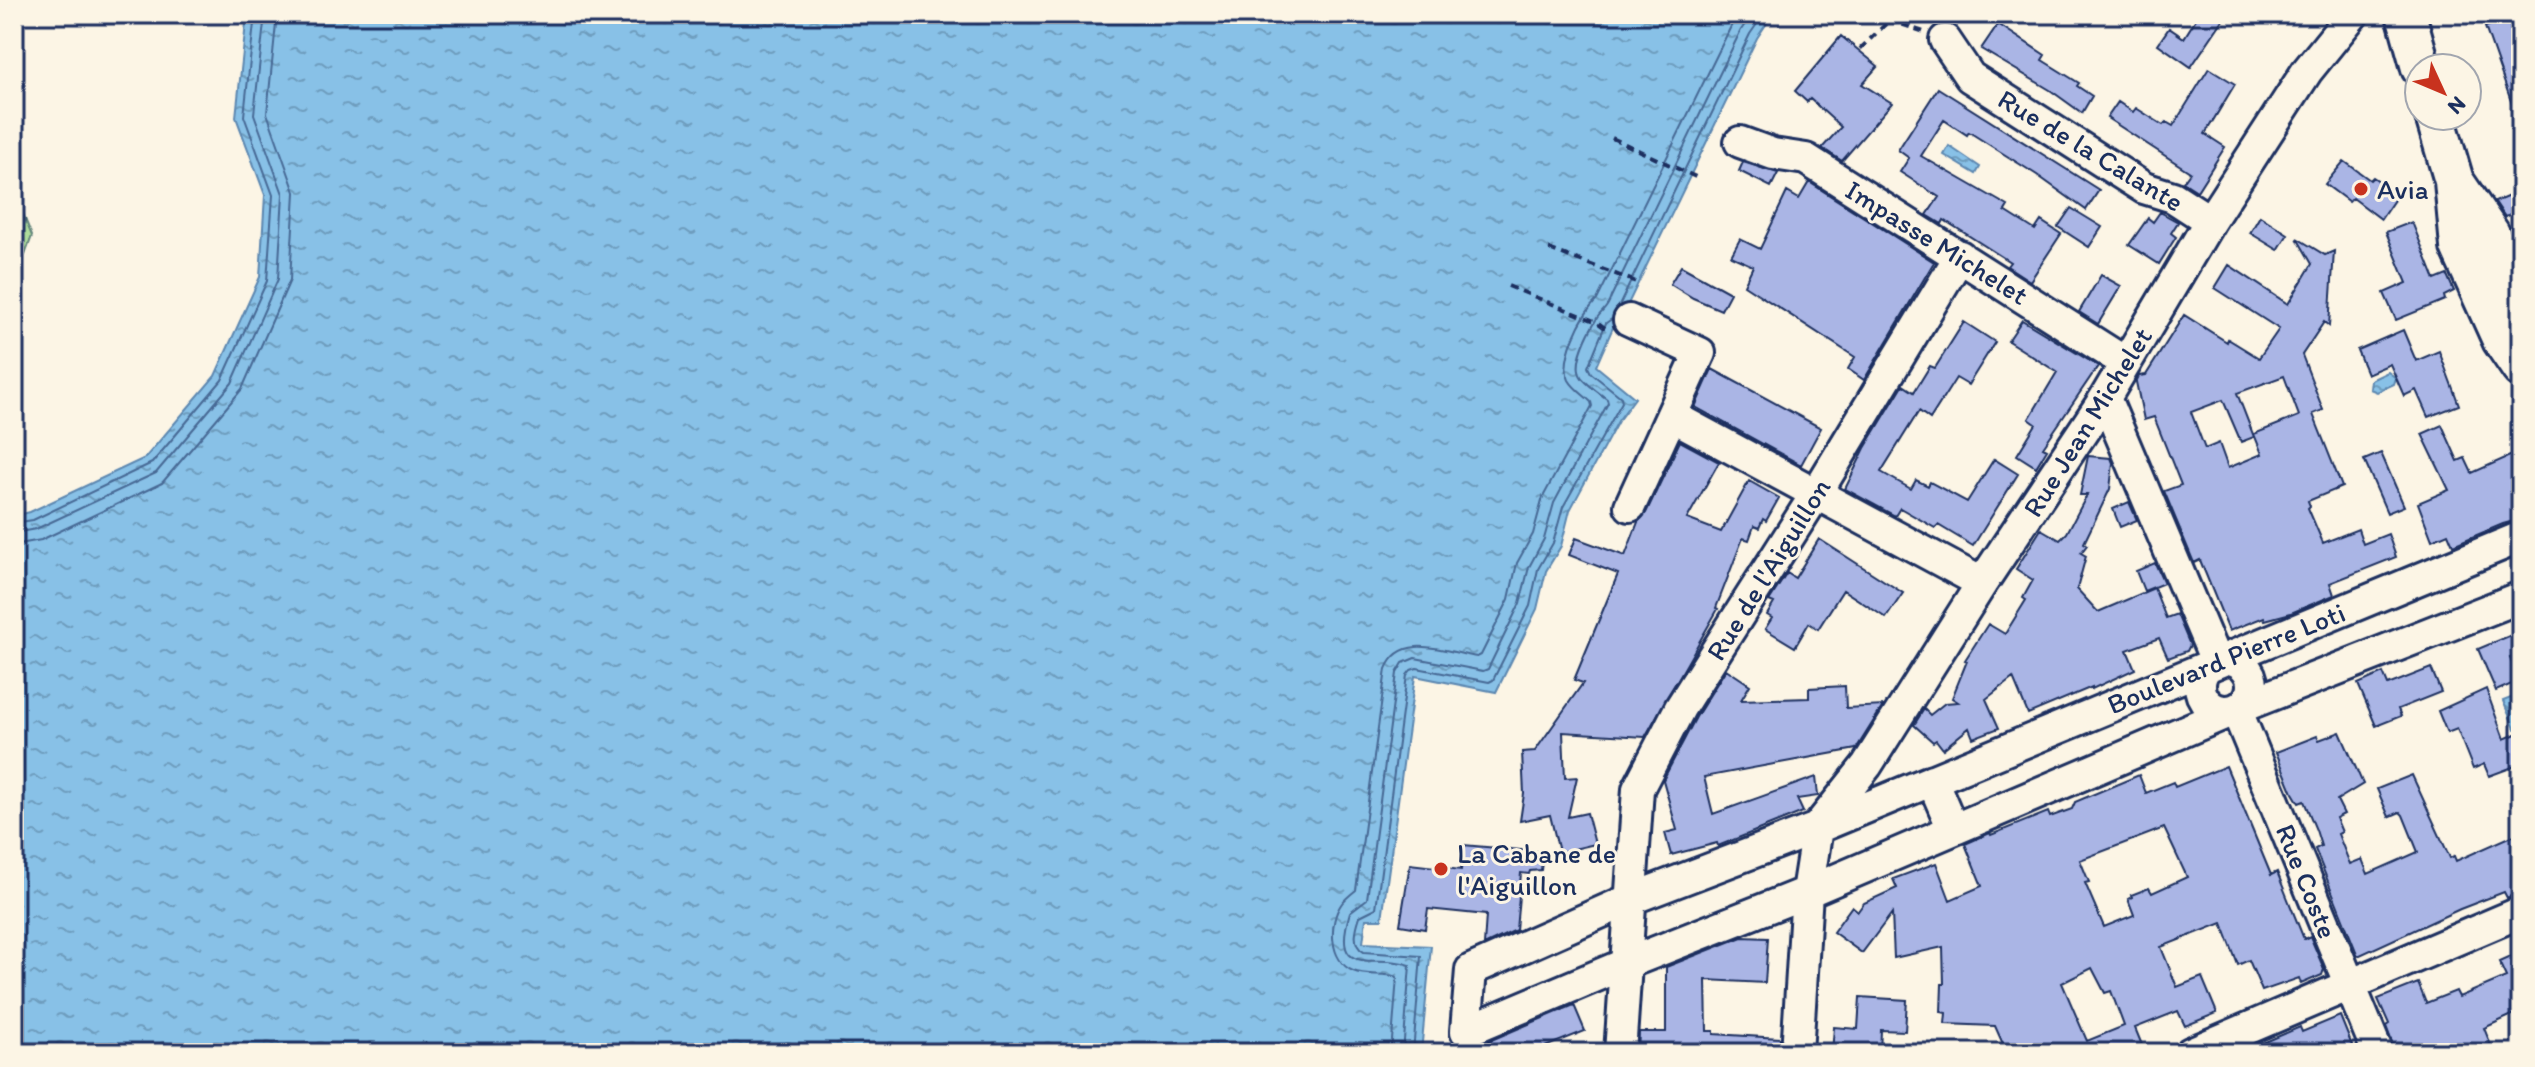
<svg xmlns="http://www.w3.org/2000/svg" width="2535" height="1067" viewBox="0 0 2535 1067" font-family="Itim,sans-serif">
	<defs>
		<pattern id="wetland-marsh" width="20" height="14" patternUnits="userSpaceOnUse" patternTransform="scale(2)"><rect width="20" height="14" fill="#aedc9b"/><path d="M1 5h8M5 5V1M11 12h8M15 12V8" fill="none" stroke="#95bd88"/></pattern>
		<pattern id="water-ripples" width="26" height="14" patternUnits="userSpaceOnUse" patternTransform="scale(2)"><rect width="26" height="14" fill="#88c1e7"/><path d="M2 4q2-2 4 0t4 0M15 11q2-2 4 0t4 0" fill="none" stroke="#6e9dbe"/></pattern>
	</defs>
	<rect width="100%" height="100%" fill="#fcf5e5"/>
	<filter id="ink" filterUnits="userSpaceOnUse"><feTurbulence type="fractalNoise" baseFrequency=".0125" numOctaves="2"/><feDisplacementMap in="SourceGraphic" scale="16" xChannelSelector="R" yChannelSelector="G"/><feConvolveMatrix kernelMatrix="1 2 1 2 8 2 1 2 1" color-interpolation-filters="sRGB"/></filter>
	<g filter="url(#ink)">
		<path fill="url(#wetland-marsh)" stroke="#64867c" stroke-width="2" d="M14,192L32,236L25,255L14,257Z"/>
		<path fill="url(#water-ripples)" stroke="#5c87b0" stroke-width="2" d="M247,14H1773L1757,38L1627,306L1636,336L1614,325L1596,366L1635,398L1618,421L1570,510L1561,546L1546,571L1537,609L1496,692L1415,676L1382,919H1366L1363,943L1431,946L1421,1053H14V516L30,512L145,458L215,376L260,277L265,195L236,117Z
			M1949,146L1980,167L1976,174L1944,155Z
			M2388,372L2396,378L2394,384L2377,392L2370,389L2371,380Z
			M2516,696L2521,708V726L2515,729L2503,701Z"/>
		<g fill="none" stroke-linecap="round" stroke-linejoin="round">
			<path stroke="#476995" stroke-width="2" d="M1619,306L1750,34L1764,14
				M14,523L33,520L152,463L222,380L267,281L273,195L244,116L255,14
				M14,533L36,529L156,473L232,383L278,279L283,194L254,114L265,14
				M14,545L41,540L162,483L242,389L290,280L295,192L267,113L277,14
				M1391,1053L1397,977C1384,972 1367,977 1353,971C1329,961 1328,922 1342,903C1346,898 1351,894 1356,890L1386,669C1401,631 1447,652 1477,657L1481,655L1509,599L1517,563L1533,534L1543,497L1592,406L1591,402C1584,395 1574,389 1569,380C1559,360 1582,314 1597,300L1737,14
				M1403,1053L1410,965C1376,952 1329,981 1350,912L1367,899L1397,673L1403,663L1415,658L1483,671L1488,669L1520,603L1529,567L1544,539L1554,503L1608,403L1607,399C1599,393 1589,386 1582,378C1571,364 1589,332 1597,318C1604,308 1607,310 1611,297L1741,30L1752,14
				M1413,1053L1421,956L1364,952C1351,945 1356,928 1360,916L1376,908L1407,675L1411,670L1417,668L1489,682L1493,680L1530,606L1538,569L1553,543L1563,507L1622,402L1621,397L1591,373L1588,367L1606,323L1613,318"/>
		</g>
		<path fill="#aab5e5" stroke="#1b2f5e" stroke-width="2" fill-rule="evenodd" d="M2199,14H2227L2191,67L2158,44L2169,28L2184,38Z
			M2521,14V121H2518L2485,27Z
			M1998,24L2045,55L2042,60L2079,83L2077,86L2092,96L2082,113L2050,90L1981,49Z
			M1841,36L1878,66L1862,84L1892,103L1842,161L1822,148L1841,127L1810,99L1807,102L1795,91Z
			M2209,68L2235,84L2205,134L2225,147L2197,191L2183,182L2190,172L2107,118L2118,102L2133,112L2136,108L2163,125L2166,122L2173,126Z
			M1938,88L2099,190L2086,210L2037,175L1969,132L1967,135L1944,120L1921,156L2008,206L2005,211L2035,230L2041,221L2061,234L2030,281L2007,266L2010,262L1944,220L1942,224L1927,215L1939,197L1900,172L1909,158L1898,150Z
			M2344,161L2370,180L2373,177L2398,194L2381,219L2353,198L2349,202L2325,184Z
			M1743,162L1778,173L1771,187L1739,171Z
			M1809,182L1934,262L1864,380L1848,369L1855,357L1744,285L1753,266L1731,256L1740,239L1760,249L1787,192L1799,199Z
			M2521,191V211L2505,217L2495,202Z
			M2071,208L2102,227L2089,247L2058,227Z
			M2160,212L2178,222L2171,233L2176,237L2159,264L2129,245L2148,218L2153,222Z
			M2260,216L2288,234L2278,250L2250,233Z
			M2412,222L2435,280L2447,275L2454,291L2444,296L2445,300L2396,320L2384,293L2407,283L2386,232Z
			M2297,238L2325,255L2334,251L2329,326L2324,322L2302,355L2323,410L2313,414L2342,487L2308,501L2310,506L2308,508L2323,543L2358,529L2363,544L2388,534L2396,557L2330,583L2334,595L2291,613L2265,620L2264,617L2229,631L2200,560L2194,563L2164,491L2181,485L2154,417L2144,420L2136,382L2139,376L2146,375L2184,315L2227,342L2228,339L2259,358L2279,329L2215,288L2229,265L2288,304L2312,264ZM2284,376L2299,416L2254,434L2262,454L2228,468L2219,443L2205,449L2191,412L2223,400L2241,442L2254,437L2237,393Z
			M1681,266L1730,293L1721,310L1693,298L1670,284Z
			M2101,275L2121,286L2098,324L2079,312Z
			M2022,320L2098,366L2043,447L2047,449L2036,467L2017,455L2036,424L2029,419L2057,372L2008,341Z
			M1964,322L1995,342L1968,385L1956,378L1930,419L1919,411L1881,472L1911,489L1916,480L1928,486L1930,482L1967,502L1994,459L2018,474L1973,546L1938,525L1935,528L1900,508L1895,516L1845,489L1865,448L1903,385L1914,392L1930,366L1935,368Z
			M2403,330L2416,361L2439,351L2459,405L2428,417L2416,390L2404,396L2390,364L2367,374L2357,350Z
			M1712,369L1821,428L1801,465L1695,407Z
			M2442,425L2458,461L2465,458L2472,473L2521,451V519L2503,524L2453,545L2448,533L2432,540L2418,503L2449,490L2422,434Z
			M1680,441L1719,462L1687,519L1721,532L1749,481L1779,498L1766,521L1763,519L1759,528L1754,526L1749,540L1743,538L1716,608L1718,609L1645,737L1563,732L1565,778L1577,777L1568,817L1587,813L1595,844L1561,852L1560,856L1550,815L1520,821L1524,794L1522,752L1535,751L1583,683L1574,680L1618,574L1569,555L1576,538L1625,556L1638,522L1646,513Z
			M2381,453L2404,506L2387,513L2364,460Z
			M2088,456L2111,458L2113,463L2110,489L2084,543L2087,545L2081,553L2086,556L2077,589L2098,612L2154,588L2166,618L2177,614L2190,645L2187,651L2168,658L2159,638L2127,650L2135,669L2092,689V687L2028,714L2013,678L1986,699L1999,728L1973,738L1969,728L1943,749L1936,740L1933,742L1914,725L1924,709L1930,715L1945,703L1958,702L1952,698L1967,661L1965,660L1988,624L2005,634L2026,600L2023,598L2033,580L2016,569L2041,529L2060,540L2067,533L2087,495H2080Z
			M2129,502L2137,520L2120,527L2113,509Z
			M1819,539L1903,593L1886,618L1843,590L1818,629L1809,623L1795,647L1765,629L1772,618L1767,615L1774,603L1769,601L1787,573L1795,578Z
			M2155,563L2164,583L2144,591L2136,571Z
			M2521,631V654L2510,658L2519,681L2496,691L2478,649Z
			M2431,668L2441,692L2398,709L2401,716L2376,726L2358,684L2383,673L2388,685Z
			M1726,669L1750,685L1741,700L1809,698V688L1845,686L1846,708L1883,706L1856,749L1704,777L1713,814L1816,777L1818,796L1797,799L1803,812L1718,846L1717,843L1671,855L1665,833L1677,830L1663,780L1696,717Z
			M2486,689L2504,739L2521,732V764L2489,776L2484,764L2473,769L2457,729L2447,733L2438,711Z
			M2340,732L2363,784L2337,800L2344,814L2336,818L2342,832L2338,834L2350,864L2362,859L2368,874L2418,852L2403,815L2400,812L2389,817L2377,789L2412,775L2450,858L2454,856L2456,861L2521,832V891L2507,898L2504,892L2460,909L2358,956L2315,849L2321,846L2316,830L2304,801L2299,803L2293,793L2276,752L2317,736L2319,740Z
			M2226,766L2271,875L2277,872L2304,939L2310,936L2324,969L2322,975L2301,984L2299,978L2262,991L2249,960L2238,965L2222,923L2161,947L2177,987L2202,977L2217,1013L2185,1026L2178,1011L2135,1028L2142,1045L2125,1053H2007L1995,1026L1945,1024L1946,1013L1941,1012L1942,984H1944L1943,947L1894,958L1892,913L1862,953L1833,932L1852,906L1858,911L1864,903L1897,888L1893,879L1936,863L1950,900L1982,886L1965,844L1990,833L1991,835L2048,812L2050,817L2072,809L2075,802L2139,775L2146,793L2173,782L2175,787ZM2164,828L2187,877L2152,893L2149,888L2131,895L2132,897L2128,899L2134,915L2104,927L2085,883L2089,882L2080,860ZM2092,968L2105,993L2111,991L2124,1026L2087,1041L2062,983Z
			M1463,845L1543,852L1541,870L1530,871L1529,874L1521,873L1516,930L1484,945L1486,915L1428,909L1425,929L1400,925L1410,864L1461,870Z
			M1742,937L1768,938L1765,983L1706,980L1707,1031H1714V1034L1780,1038L1779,1053H1638L1639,1032H1666V967Z
			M2521,952V1011L2484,1028L2494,1053H2396L2386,1026L2389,1024L2378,999L2418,983L2426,1003L2456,991L2459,997L2506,977L2499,962Z
			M1860,997L1907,1000L1905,1031L1881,1030L1880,1053H1832L1834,1027L1858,1029Z
			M1574,1005L1585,1031L1530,1053H1488L1489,1041Z
			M2340,1016L2355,1053H2311L2307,1044L2286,1053H2240L2300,1027L2302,1032Z"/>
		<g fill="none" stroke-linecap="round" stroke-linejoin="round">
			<g stroke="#1b2f5e" stroke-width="36">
				<path id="minor" d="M1945,40L1970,77L2144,188L2173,197L2210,221
					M1740,142L1773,154L1806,159L2126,363
					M1629,320L1700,353L1630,506
					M2105,398L2216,661
					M1672,416L1982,583
					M2521,537L1817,828L1631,899L1471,970L1466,1031L1625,964L1807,892L2236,709L2521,597
					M2200 685a26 26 0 1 1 52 0a26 26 0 1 1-52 0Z
					M2236,709L2378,1053
					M1932,780L1953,829
					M1620,1053L1638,789L1680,708L1816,494L1960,256
					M1797,1053L1807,892L1817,828L1867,765L1982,583L2105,398L2210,221L2307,71L2353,14
					M2190,1053L2521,912"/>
			</g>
			<g stroke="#1b2f5e" stroke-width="44">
				<path id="major" d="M2406,14L2421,68
					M2435,116L2454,181L2460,247L2502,340L2521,368
					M2456,184L2490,234L2521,301"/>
			</g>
			<path stroke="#1b2f5e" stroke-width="4" stroke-dasharray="8 6" stroke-linecap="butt" d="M1889,20L1924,32
				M1860,49L1896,14
				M1612,138L1700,179
				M1549,249L1639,283
				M1508,286L1597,322L1605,328"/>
			<use href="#minor" stroke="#fcf5e5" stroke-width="30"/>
			<use href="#major" stroke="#fcf5e5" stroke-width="38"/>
		</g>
	</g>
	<g fill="#c8321e" stroke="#fcf5e5" stroke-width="3">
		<circle cx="2361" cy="189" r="8"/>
		<circle cx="1441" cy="869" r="8"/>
	</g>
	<g text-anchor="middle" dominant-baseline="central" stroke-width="6" stroke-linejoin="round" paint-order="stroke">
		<g font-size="28" fill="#1b2f5e" stroke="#fcf5e5">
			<text transform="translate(2091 150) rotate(31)">Rue de la Calante</text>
			<text transform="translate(1937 242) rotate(32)">Impasse Michelet</text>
			<text transform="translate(2087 422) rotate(-58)">Rue Jean Michelet</text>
			<text transform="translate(1768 569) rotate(-58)">Rue de l'Aiguillon</text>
			<text transform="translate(2226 658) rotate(-22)">Boulevard Pierre Loti</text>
			<text transform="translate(2307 881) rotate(68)">Rue Coste</text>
		</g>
		<g font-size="28" fill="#1b2f5e" stroke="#fcf5e5" text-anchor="start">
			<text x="2377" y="189">Avia</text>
			<text x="1457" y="853">La Cabane de<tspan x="1457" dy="32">l'Aiguillon</tspan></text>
		</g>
	</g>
	<rect width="2535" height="1067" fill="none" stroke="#fcf5e5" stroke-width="48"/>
	<rect x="24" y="24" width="2487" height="1019" fill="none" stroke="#1b2f5e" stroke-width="3" filter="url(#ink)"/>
	<g transform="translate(2443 92) rotate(134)"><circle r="38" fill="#fcf5e5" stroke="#a2a6af" stroke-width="2"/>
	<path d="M0-6L14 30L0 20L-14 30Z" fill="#c8321e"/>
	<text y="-12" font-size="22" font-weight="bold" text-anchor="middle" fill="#1b2f5e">N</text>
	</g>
</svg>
